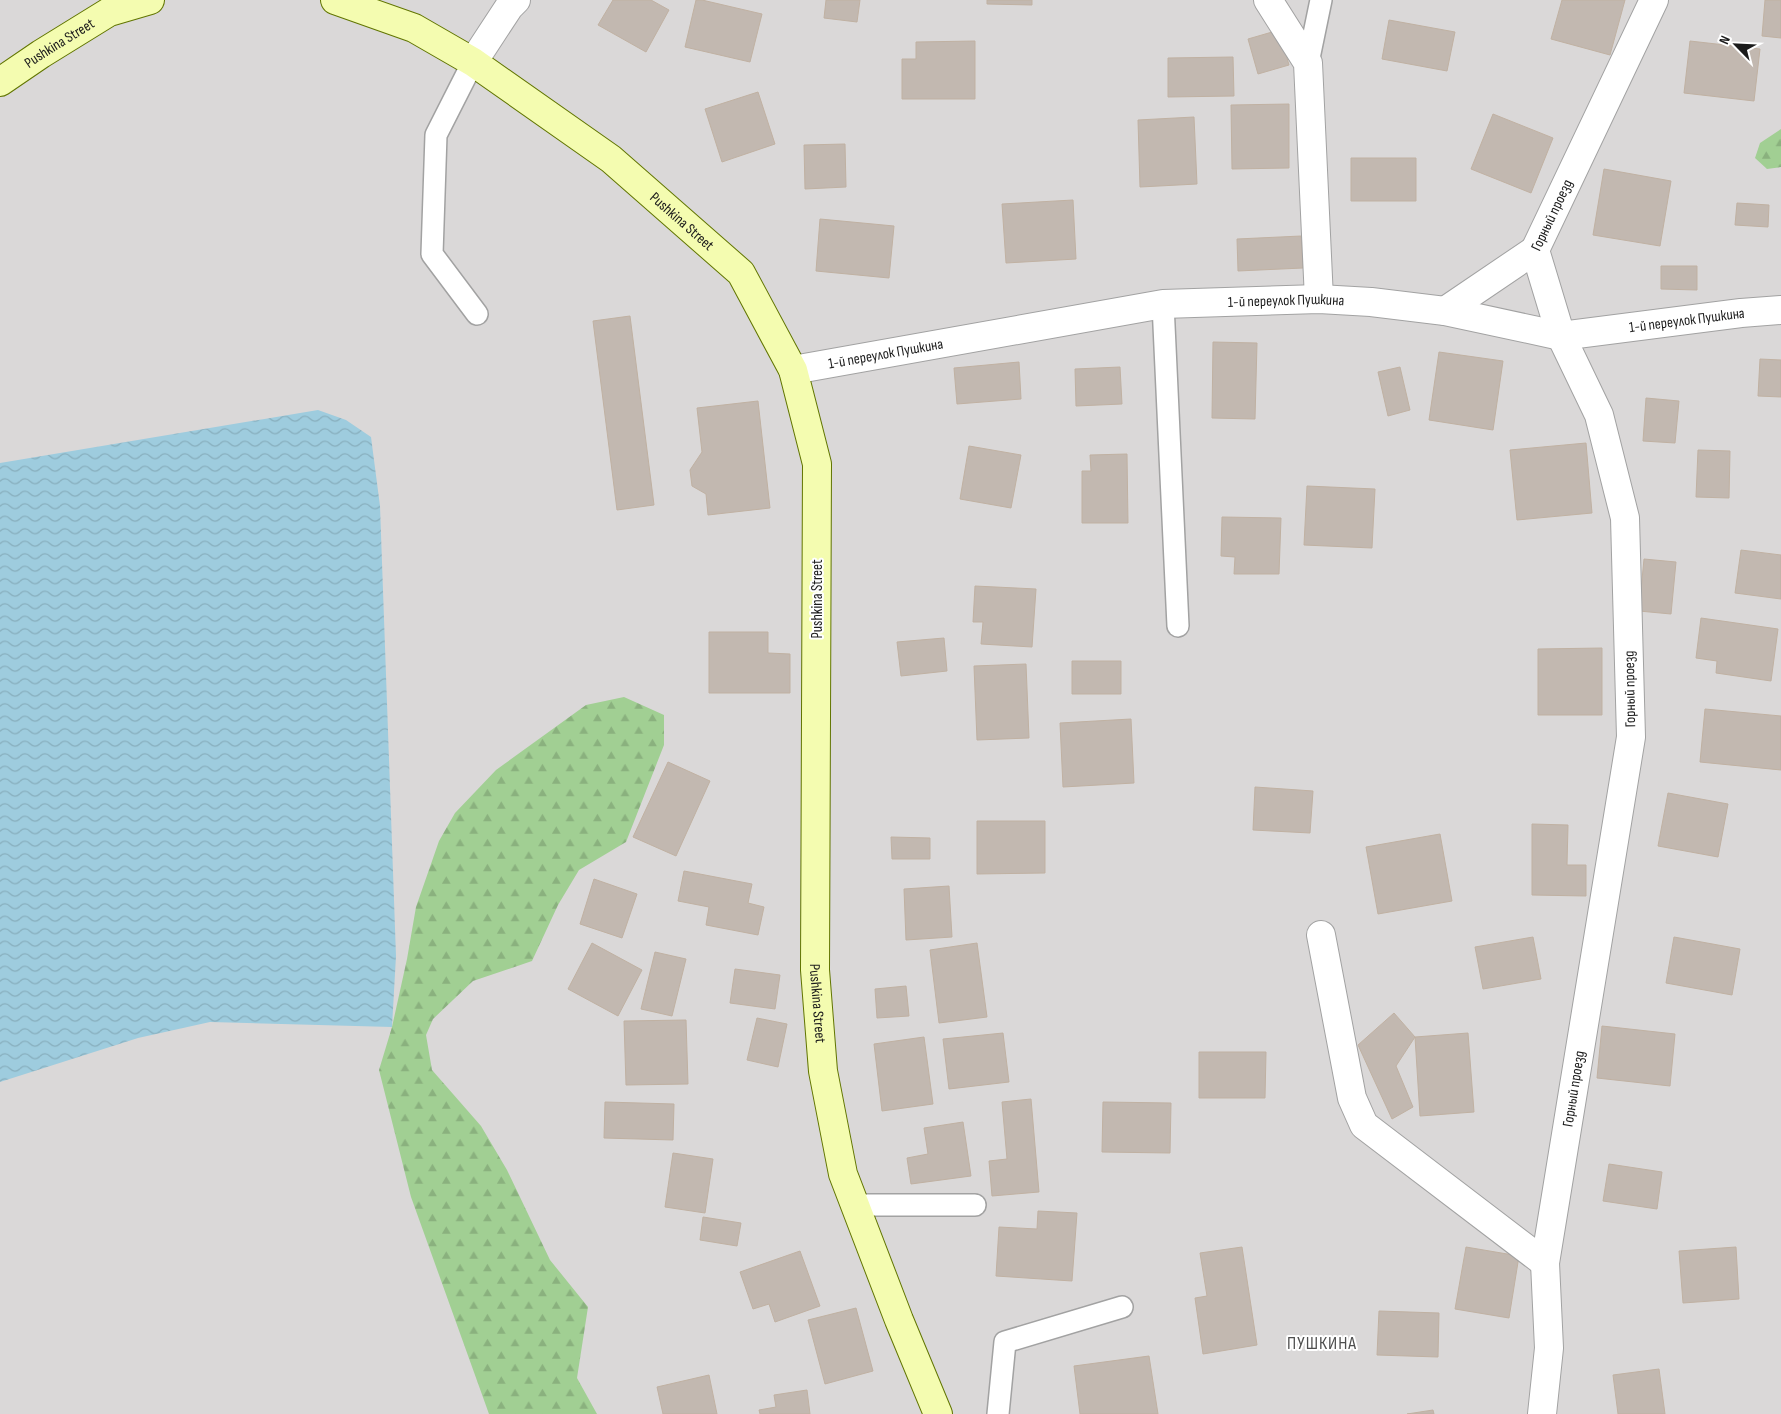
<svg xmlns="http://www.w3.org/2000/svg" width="1781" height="1414" viewBox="0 0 1781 1414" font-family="'Sofia Sans Condensed',sans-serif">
	<defs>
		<pattern id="forest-firs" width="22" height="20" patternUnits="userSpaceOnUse" patternTransform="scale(1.25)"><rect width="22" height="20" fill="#a1cf93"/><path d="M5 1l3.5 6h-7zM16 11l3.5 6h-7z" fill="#8ab17e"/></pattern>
		<pattern id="water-waves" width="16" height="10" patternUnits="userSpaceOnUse" patternTransform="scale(1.25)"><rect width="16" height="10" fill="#9eccde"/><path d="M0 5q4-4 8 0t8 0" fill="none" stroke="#88afbe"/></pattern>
	</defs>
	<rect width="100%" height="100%" fill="#eeeae0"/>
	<path fill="#dad8d8" d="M0,0H1781V1414H0Z"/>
	<path fill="url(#forest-firs)" d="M1781,129V167L1767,169L1755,158L1760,143Z
		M624,697L664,715V745L626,842L579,870L558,905L532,961L473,981L433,1019L426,1035L432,1070L481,1126L507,1170L550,1260L588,1307L577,1378L597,1414H489L411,1197L379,1070L392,1027L407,959L416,907L439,841L455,813L496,770L586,705Z"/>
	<path fill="url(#water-waves)" d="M318,410L346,420L371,437L380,506L396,956L392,1027L210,1022L138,1038L0,1082V463Z"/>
	<path fill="#c2b8b0" stroke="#c0b1a2" d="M613,0H651L669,10L646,52L598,25Z
		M696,0H702L762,14L750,62L685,47Z
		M826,0H860L857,22L824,18Z
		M987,0H1032V5L987,4Z
		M1562,0H1625L1610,55L1551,39Z
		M1765,0H1781V38L1762,36Z
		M1389,20L1455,32L1447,71L1382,59Z
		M1279,30L1289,65L1258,74L1248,39Z
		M975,41V99H902V59H916V42Z
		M1690,41L1760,49L1754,101L1684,93Z
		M1233,57L1234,96L1168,97V58Z
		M758,92L775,144L722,162L705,109Z
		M1289,104V168L1232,169L1231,105Z
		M1493,114L1553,138L1531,193L1471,169Z
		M1194,117L1197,184L1140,187L1138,120Z
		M845,144L846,187L805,189L804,145Z
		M1351,158H1416V201H1351Z
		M1604,169L1671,181L1660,246L1593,235Z
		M1073,200L1076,259L1006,263L1002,204Z
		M1737,203L1769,205L1768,227L1735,225Z
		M820,219L894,226L889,278L816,271Z
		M1301,236L1303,268L1238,271L1237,239Z
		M1661,266H1697V290L1661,289Z
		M630,316L654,505L617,510L593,321Z
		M1213,342L1257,343L1255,419L1212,418Z
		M1439,352L1503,361L1493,430L1429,420Z
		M1760,359L1781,360V397L1758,396Z
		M1019,362L1021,399L957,404L954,368Z
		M1120,367L1122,404L1076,406L1075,369Z
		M1400,367L1410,410L1388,416L1378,372Z
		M1646,398L1679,401L1675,443L1643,441Z
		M758,401L770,508L708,515L706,494L692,486L690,470L702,452L697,408Z
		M1586,443L1592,513L1517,520L1510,450Z
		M969,446L1021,455L1011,508L960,499Z
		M1698,450L1730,451L1729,498L1696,497Z
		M1127,454L1128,523H1082V471H1091L1090,455Z
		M1307,486L1375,489L1372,548L1304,545Z
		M1222,517L1281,518L1279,574H1234L1235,557L1221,556Z
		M1741,550L1781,555V599L1735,593Z
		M1644,559L1676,562L1671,614L1639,611Z
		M975,586L1036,589L1032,647L981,644L983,622H973Z
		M1701,618L1778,629L1771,681L1716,673L1717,661L1696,658Z
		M709,632H768V653L790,654V693H709Z
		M944,638L947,671L901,676L897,642Z
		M1602,648V715H1538V649Z
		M1072,661H1121V694H1072Z
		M1026,664L1029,738L977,740L974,666Z
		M1705,709L1781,716V770L1700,762Z
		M1131,719L1134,783L1063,787L1060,723Z
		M668,762L710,781L676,856L633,837Z
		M1255,787L1313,791L1310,833L1253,830Z
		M1668,793L1728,804L1718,857L1658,846Z
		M977,821H1045V873L977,874Z
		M1532,824L1568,825L1567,865H1586V896L1532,895Z
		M1440,834L1452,901L1378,914L1366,847Z
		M891,837L930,838V859H892Z
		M684,871L752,884L748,903L764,907L758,935L706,925L709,907L678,901Z
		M594,879L637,894L622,938L580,924Z
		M949,886L952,937L906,940L904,889Z
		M1533,937L1541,979L1483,989L1475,947Z
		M1674,937L1740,949L1732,995L1666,983Z
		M592,943L642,970L618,1016L568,989Z
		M977,943L987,1017L939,1023L930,950Z
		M655,952L686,959L672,1016L641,1009Z
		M735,969L780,975L775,1009L730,1003Z
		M906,986L909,1016L877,1018L875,989Z
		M1394,1013L1415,1037L1396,1066L1413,1107L1392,1119L1358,1045Z
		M757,1018L787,1024L778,1067L747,1060Z
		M686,1020L688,1084L626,1085L624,1021Z
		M1602,1026L1675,1034L1670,1086L1597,1078Z
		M1003,1033L1009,1082L949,1089L943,1039Z
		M1468,1033L1474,1112L1420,1116L1415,1037Z
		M924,1037L933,1104L882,1111L874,1044Z
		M1199,1052H1266L1265,1098H1199Z
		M1031,1099L1039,1192L992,1196L989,1161L1007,1159L1002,1102Z
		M605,1102L674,1104L673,1140L604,1138Z
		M1103,1102L1171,1103L1170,1153L1102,1152Z
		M963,1122L971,1176L911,1184L907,1158L928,1154L924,1128Z
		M673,1153L713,1159L705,1213L665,1207Z
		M1609,1164L1662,1172L1657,1209L1603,1201Z
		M1038,1211L1077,1213L1072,1281L996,1276L999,1227L1037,1229Z
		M703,1217L741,1223L737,1246L700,1240Z
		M1242,1247L1257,1345L1203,1354L1195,1298L1207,1296L1200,1253Z
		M1466,1247L1519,1256L1509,1318L1455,1309Z
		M1736,1247L1739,1299L1683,1303L1679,1251Z
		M800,1251L820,1306L775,1322L769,1304L753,1309L740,1272Z
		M856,1308L873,1371L825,1384L808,1320Z
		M1379,1311L1439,1313L1438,1357L1377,1355Z
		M1149,1356L1158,1414H1080L1074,1366Z
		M1659,1369L1665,1414H1618L1613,1375Z
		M709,1375L717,1414H663L657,1387Z
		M807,1390L810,1414H760L759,1410L776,1407L774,1395Z
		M1433,1410L1434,1414H1407Z"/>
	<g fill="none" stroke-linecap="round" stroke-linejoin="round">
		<g stroke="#a2a2a2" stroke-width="24">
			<path id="lane" d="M473,62L436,135L432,254L477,314
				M1308,63L1321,0
				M1163,304L1178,626
				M855,1205H975
				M998,1414L1005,1342L1122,1307"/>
		</g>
		<g stroke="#a2a2a2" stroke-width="30">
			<g id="street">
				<path d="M1268,0L1308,63L1319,299"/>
				<path d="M473,62L509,7L516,0"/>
				<path d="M1445,311L1535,250"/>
				<path id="s1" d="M793,370L1163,304L1319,299L1371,302L1445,311L1561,336L1741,313L1781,310"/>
				<path d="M1321,935L1352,1098L1364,1125L1545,1263"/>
				<path id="s2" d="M1542,1414L1549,1348L1545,1263L1631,737L1625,518L1599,415L1561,336L1535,250L1654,0"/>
			</g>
		</g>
		<g stroke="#617500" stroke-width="30">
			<g id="secondary">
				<path id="s3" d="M335,0L414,28L473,62L611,159L741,273L793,370L817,464L815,970L823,1071L843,1174L899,1320L938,1414"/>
				<path id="s4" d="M0,82L41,54L109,12L150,0"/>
			</g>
		</g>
		<use href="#lane" stroke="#fff" stroke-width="21"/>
		<use href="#street" stroke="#fff" stroke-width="28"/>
		<use href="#secondary" stroke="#f4fcb0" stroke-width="28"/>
	</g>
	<g text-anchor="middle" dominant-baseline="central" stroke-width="4" stroke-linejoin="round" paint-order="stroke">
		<g font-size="15" fill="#1b1b1b" stroke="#fff">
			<text stroke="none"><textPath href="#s4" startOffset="71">Pushkina Street</textPath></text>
			<text stroke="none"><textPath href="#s2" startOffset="1226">Горный проезд</textPath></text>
			<text stroke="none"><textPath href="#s3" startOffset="415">Pushkina Street</textPath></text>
			<text stroke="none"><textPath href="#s1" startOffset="499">1-й переулок Пушкина</textPath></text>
			<text stroke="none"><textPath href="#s1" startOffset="904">1-й переулок Пушкина</textPath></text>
			<text stroke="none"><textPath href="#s1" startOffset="94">1-й переулок Пушкина</textPath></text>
			<text transform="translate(817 599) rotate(-90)">Pushkina Street</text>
			<text transform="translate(1630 689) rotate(-91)">Горный проезд</text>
			<text stroke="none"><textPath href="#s3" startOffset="1240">Pushkina Street</textPath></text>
			<text stroke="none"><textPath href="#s2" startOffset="328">Горный проезд</textPath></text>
		</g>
		<g font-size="18" letter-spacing="1" fill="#4e4e4e" stroke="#fff">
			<text x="1322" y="1343">ПУШКИНА</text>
		</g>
	</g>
	<g transform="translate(1736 45) rotate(294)" stroke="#ffffff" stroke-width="4" paint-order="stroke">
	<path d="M0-4L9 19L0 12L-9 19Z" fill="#1b1b1b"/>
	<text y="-8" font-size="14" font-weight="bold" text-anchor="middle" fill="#1b1b1b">N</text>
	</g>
</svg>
